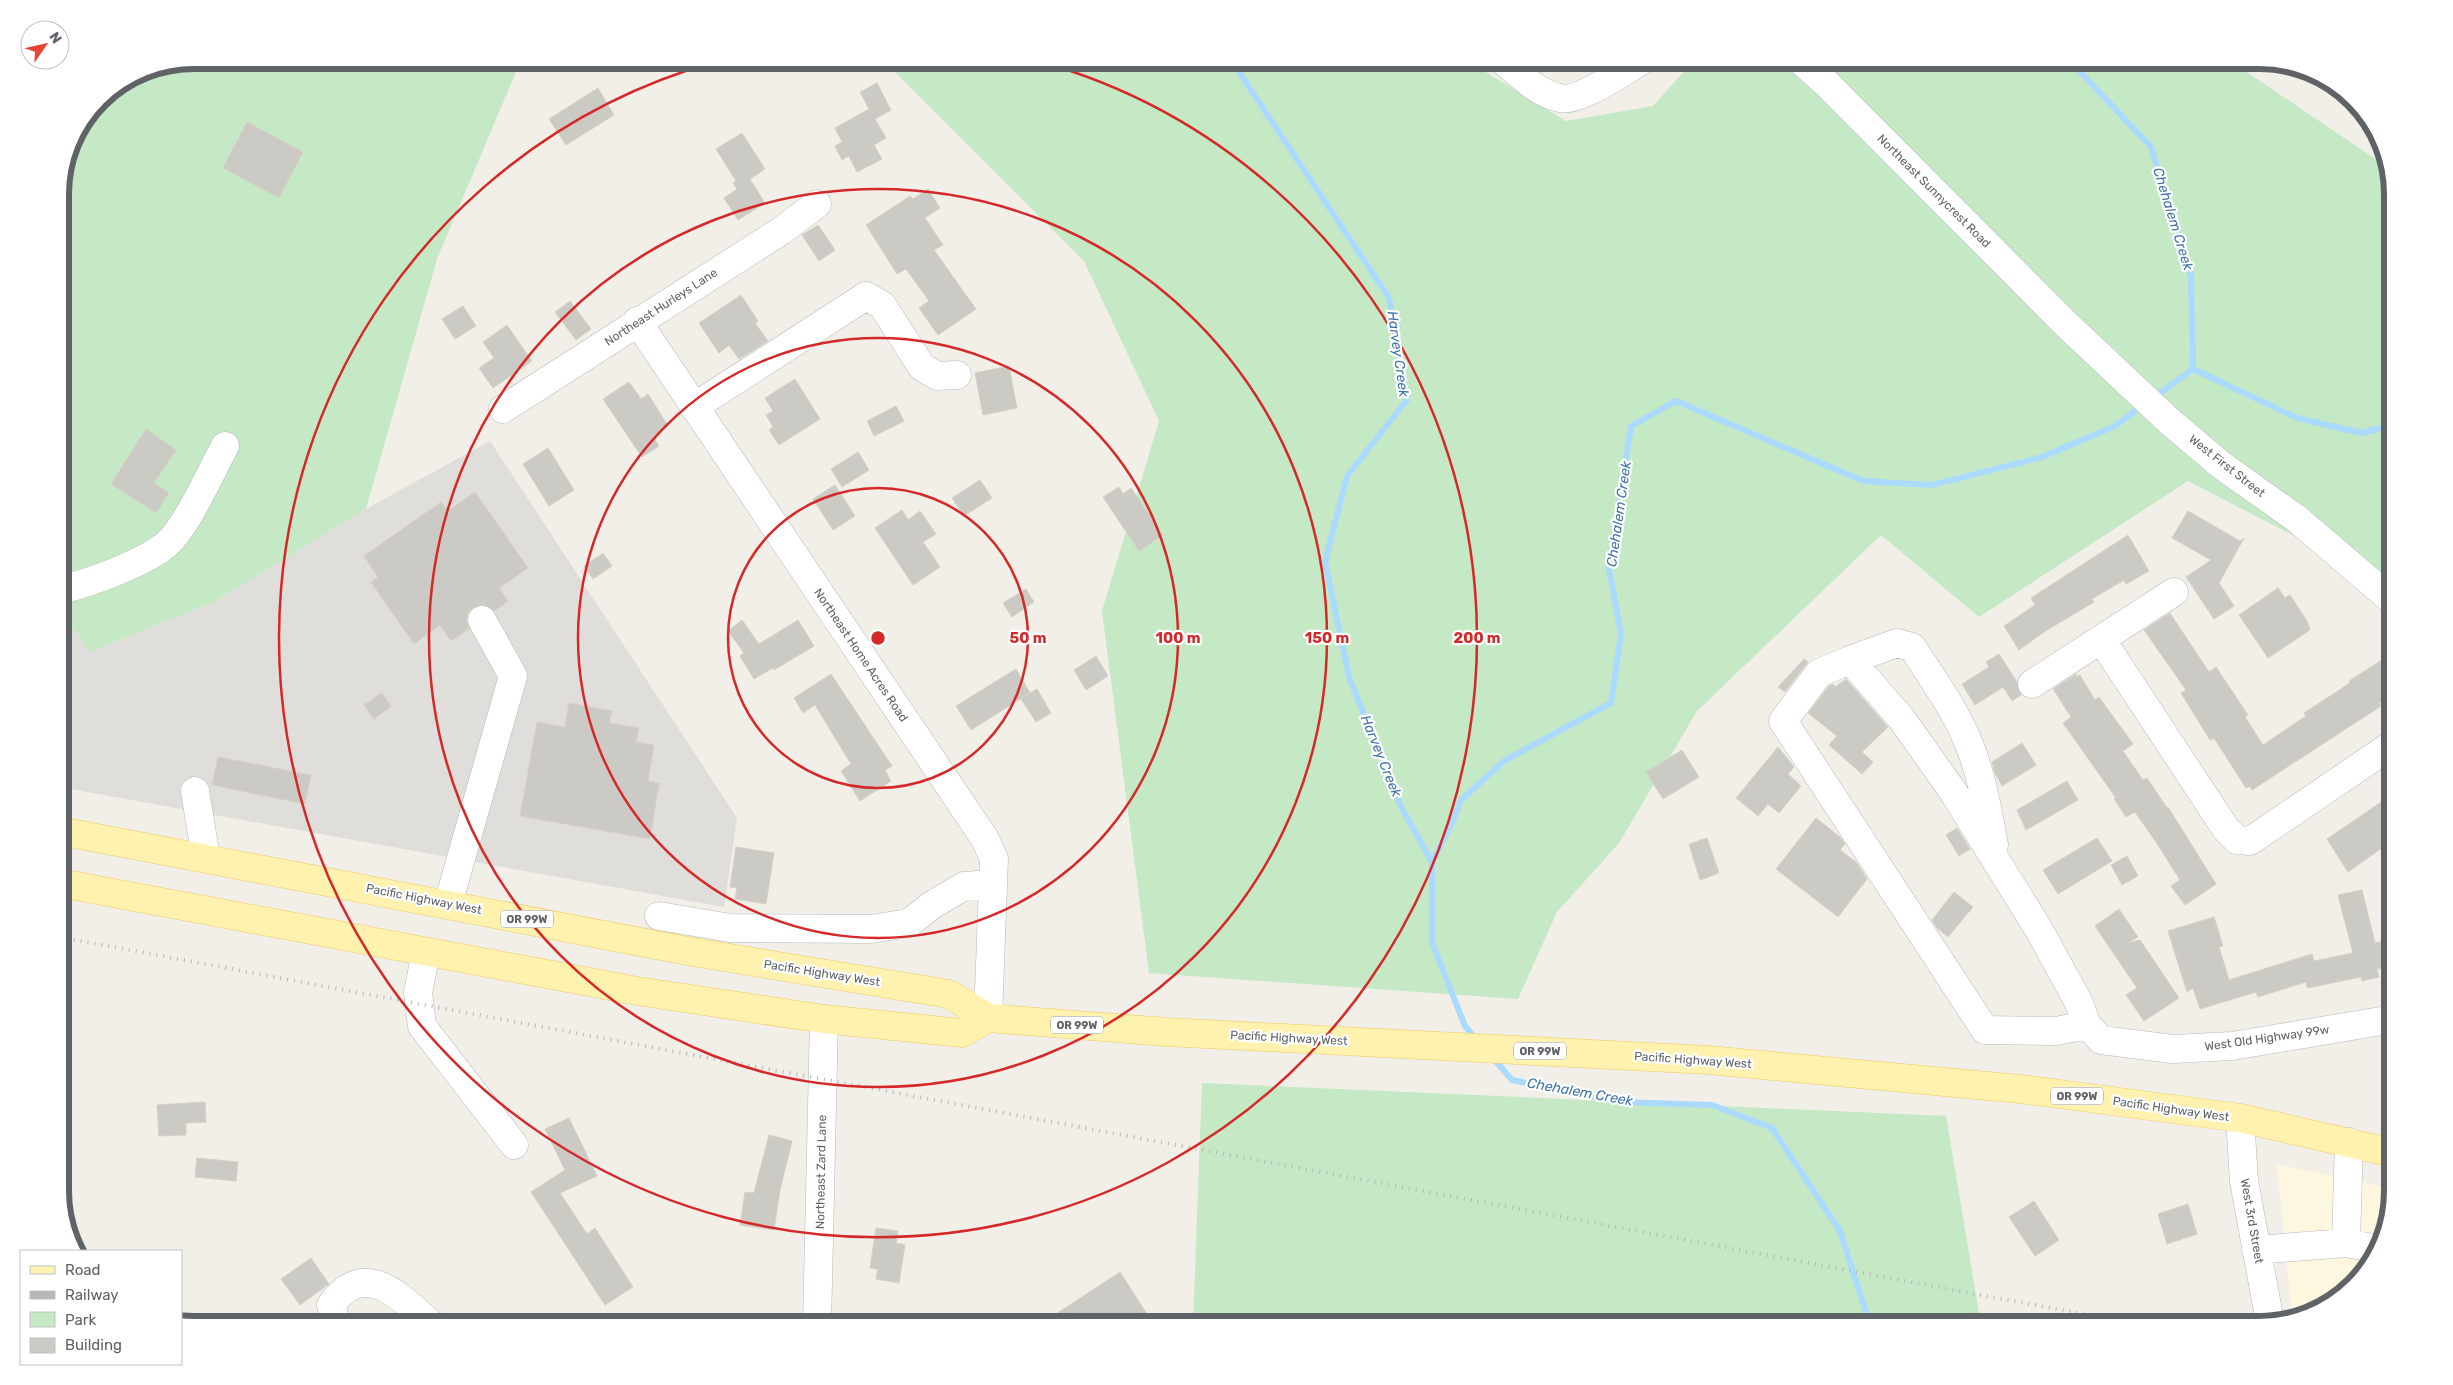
<svg xmlns="http://www.w3.org/2000/svg" width="2453" height="1385" viewBox="0 0 2453 1385" font-family="Rubik,sans-serif">
	<rect width="100%" height="100%" fill="#f1efe8"/>
	<path fill="#fef7e0" d="M2277,1164L2393,1189L2375,1258L2326,1307L2292,1316Z"/>
	<path fill="#e0deda" d="M490,441L737,818L724,907L60,787V610L90,652L214,602L366,509Z"/>
	<path fill="#c5e8c5" d="M194,60H521L437,259L366,509L214,602L90,652L60,610V185L70,142L99,99L143,70Z
		M875,60H1471L1479,68L1566,121L1653,106L1689,66V60H2229L2387,167L2393,185V587L2188,481L1979,617L1881,535L1697,711L1619,843L1557,912L1518,999L1149,973L1102,611L1159,421L1084,261L897,74Z
		M1202,1083L1946,1116L1981,1325H1193Z"/>
	<g fill="none" stroke-linecap="round" stroke-linejoin="round">
		<path stroke="#aadaff" stroke-width="6" d="M1231,60L1389,298L1407,400L1347,476L1325,561L1349,677L1401,807L1432,862
			M2069,60L2151,147L2191,275L2193,369
			M2193,369L2297,418L2361,433L2393,425
			M2153,398L2193,369
			M1476,1039L1465,1026L1432,943V862L1454,819L1460,801L1504,761L1611,703L1621,634L1609,568L1631,426L1676,401L1863,481L1932,485L2042,457L2115,426L2143,405
			M1493,1058L1512,1080L1619,1102L1712,1105L1772,1128L1840,1231L1870,1325"/>
	</g>
	<path fill="#cccac5" stroke="#d6d1c6" d="M877,83L891,110L875,119L886,138L874,145L882,159L857,172L849,156L842,160L835,146L842,142L835,128L869,109L860,92Z
		M598,88L614,115L566,145L549,119Z
		M247,122L303,152L279,198L223,168Z
		M742,133L765,169L750,179L765,203L738,220L724,198L737,189L733,183L736,181L716,149Z
		M928,189L940,208L925,218L943,245L934,250L976,309L938,335L919,308L929,301L906,269L897,274L866,225L910,196L913,199Z
		M818,225L835,250L819,261L802,235Z
		M741,295L758,321L755,323L768,341L739,359L729,345L719,353L699,323Z
		M570,301L591,329L576,340L555,312Z
		M463,306L476,326L455,339L442,319Z
		M507,325L532,361L493,388L479,368L494,358L483,342Z
		M1009,366L1017,408L983,415L975,373Z
		M795,379L820,419L779,445L769,430L773,427L766,415L773,411L765,398Z
		M629,382L641,399L648,394L668,426L653,436L659,446L642,457L603,399Z
		M896,406L904,421L874,436L867,421Z
		M146,429L176,450L154,483L169,493L156,513L111,484Z
		M548,448L574,490L549,506L523,464Z
		M858,452L869,470L842,487L831,469Z
		M980,480L992,498L964,516L952,498Z
		M835,485L855,516L833,530L813,499Z
		M1119,487L1123,494L1131,488L1163,535L1139,551L1103,497Z
		M475,492L528,568L499,588L508,601L494,611L483,604L474,607L468,612L466,619L469,629L451,641L440,625L414,644L371,582L378,577L364,556L441,502L448,511Z
		M902,510L908,520L920,511L936,534L923,542L940,567L913,585L875,528Z
		M2188,511L2240,541L2244,538L2219,583L2234,606L2214,619L2186,577L2211,560L2172,538Z
		M2128,535L2149,571L2126,584L2124,580L2092,599L2094,602L2044,632L2019,650L2004,626L2035,605L2031,598Z
		M603,553L612,566L593,579L584,566Z
		M2278,588L2285,598L2290,595L2307,621L2310,630L2268,658L2239,615Z
		M1026,589L1034,602L1012,617L1003,603Z
		M2170,613L2209,672L2216,667L2248,715L2245,717L2263,745L2306,716L2304,713L2350,683L2349,681L2393,653V695L2379,703L2381,706L2252,790L2250,786L2246,788L2214,738L2210,740L2181,693L2186,690L2144,630Z
		M742,620L759,644L798,620L814,646L774,670L773,668L754,679L740,656L744,653L728,631Z
		M1999,654L2017,682L2021,695L2012,701L2003,687L1975,705L1962,684L1989,667L1986,662Z
		M1096,656L1108,676L1086,690L1074,670Z
		M1804,659L1808,662L1785,692L1778,687Z
		M1016,669L1030,693L971,730L956,706Z
		M831,674L892,766L885,770L891,781L860,801L841,771L851,764L815,705L803,713L794,698Z
		M2076,674L2077,677L2080,675L2095,700L2099,697L2133,744L2123,751L2143,780L2147,778L2167,808L2168,807L2216,884L2185,905L2171,886L2180,880L2156,842L2135,812L2126,817L2114,799L2116,798L2063,723L2071,717L2053,689Z
		M1846,679L1888,727L1862,752L1873,762L1862,774L1829,745L1837,736L1808,713L1829,686L1833,684L1835,687Z
		M1037,689L1051,713L1036,722L1021,699Z
		M382,693L391,706L374,719L364,705Z
		M569,703L612,711L609,723L639,728L636,742L654,745L648,781L659,783L650,839L520,816L537,722L565,727Z
		M2022,743L2036,765L2002,786L1995,773L1992,762Z
		M1778,747L1794,767L1788,774L1801,786L1779,813L1768,804L1758,816L1736,798Z
		M1682,750L1699,777L1663,799L1646,772Z
		M218,757L311,775L305,804L212,785Z
		M2067,781L2078,800L2026,830L2017,810Z
		M2393,794V840L2348,872L2327,839Z
		M1816,818L1840,837L1845,844L1840,850L1857,863L1867,879L1838,917L1776,869Z
		M1957,828L1970,849L1959,856L1946,835Z
		M1707,838L1719,873L1700,880L1689,844Z
		M2097,838L2112,861L2058,894L2043,870Z
		M736,847L774,853L766,904L735,899L737,888L730,887Z
		M2127,856L2138,876L2122,885L2111,865Z
		M2362,890L2375,943L2393,939V965L2377,969L2379,977L2362,981L2361,977L2307,988L2306,982L2258,997L2256,992L2200,1009L2193,988L2187,992L2168,931L2214,917L2223,946L2219,947L2229,980L2312,954L2314,961L2353,953L2338,895Z
		M1954,892L1973,907L1948,937L1937,928L1932,920Z
		M2119,909L2138,937L2128,943L2140,940L2179,998L2144,1021L2126,995L2137,988L2095,926Z
		M205,1102L206,1122L186,1123V1135L159,1136L157,1105Z
		M569,1118L597,1176L560,1193L587,1234L595,1228L633,1287L605,1305L531,1192L565,1170L545,1129Z
		M769,1135L792,1141L780,1190L774,1230L740,1225L745,1192L754,1193Z
		M197,1158L238,1162L236,1181L195,1177Z
		M2034,1201L2059,1240L2035,1256L2009,1217Z
		M2188,1204L2197,1234L2167,1244L2158,1214Z
		M876,1228L898,1231L896,1243L905,1245L899,1283L876,1279L878,1269L870,1268Z
		M311,1258L329,1284L300,1305L281,1279Z
		M1120,1272L1154,1325H1063L1056,1314Z"/>
	<g fill="none" stroke-linecap="round" stroke-linejoin="round">
		<g stroke="#b5b8bc" stroke-width="29">
			<path id="minor" d="M1502,60C1519,74 1538,94 1560,98C1579,103 1625,70 1643,60
				M1800,60L1826,83L2067,325L2168,420L2221,465L2297,519L2393,601
				M637,321L985,839L994,859L988,1018
				M694,407L866,296L882,305L922,367L937,376L957,375
				M503,409L781,231L817,204
				M60,590C89,583 139,565 163,547C185,532 211,471 225,446
				M2101,639L2226,829L2237,840L2250,841L2393,744
				M1850,660L1901,718L1952,790L2038,928L2078,1001L2087,1025L2056,1031L1985,1030L1783,721L1819,673Z
				M1850,660L1897,643L1912,647C1932,678 1955,709 1969,744C1982,776 1988,812 1994,845
				M2032,684L2174,592
				M195,791L206,858
				M448,904L513,676L482,620
				M659,916L730,928L871,929L909,923L932,905L964,886L992,884
				M426,952L418,993L422,1026L514,1145
				M2087,1025L2101,1040L2173,1049L2232,1046L2393,1019
				M2240,1118L2244,1181L2270,1322
				M2346,1243L2349,1142
				M2256,1250L2346,1243L2378,1249
				M339,1325L335,1319L331,1305C366,1257 401,1298 432,1325
				M817,1325L824,1019"/>
		</g>
		<g stroke="#f2c960" stroke-width="29">
			<path id="major" d="M60,831L693,952L949,994L988,1018L1167,1032L1708,1060L1913,1079L2030,1090L2240,1118L2393,1153
				M60,883L637,991L824,1019L962,1033L988,1018"/>
		</g>
		<use href="#minor" stroke="#fff" stroke-width="28"/>
		<use href="#major" stroke="#fff2af" stroke-width="28"/>
		<path stroke="#b6b7b8" stroke-width="4" stroke-dasharray="1 6" stroke-linecap="butt" d="M60,937L2142,1325"/>
	</g>
	<g fill="none" stroke="#d62828" stroke-width="2.5">
		<circle cx="878" cy="638" r="150"/>
		<circle cx="878" cy="638" r="300"/>
		<circle cx="878" cy="638" r="449"/>
		<path d="M1038 61A599 599 0 1 1 718 61"/>
	</g>
	<g text-anchor="middle" dominant-baseline="central" stroke-width="4.5" stroke-linejoin="round" paint-order="stroke">
		<g fill="#fff" stroke="#8f9295" stroke-width="1">
			<rect x="501" y="910.5" width="52" height="17" rx="4"/>
			<rect x="1051" y="1016.5" width="52" height="17" rx="4"/>
			<rect x="1514" y="1042.5" width="52" height="17" rx="4"/>
			<rect x="2051" y="1087.5" width="52" height="17" rx="4"/>
		</g>
		<g font-size="11" font-weight="bold" fill="#5f6368">
			<text x="527" y="919">OR 99W</text>
			<text x="1077" y="1025">OR 99W</text>
			<text x="1540" y="1051">OR 99W</text>
			<text x="2077" y="1096">OR 99W</text>
		</g>
		<g font-size="12" fill="#5f6368" stroke="#fff">
			<text transform="translate(1934 191) rotate(45)">Northeast Sunnycrest Road</text>
			<text transform="translate(661 307) rotate(-33)">Northeast Hurleys Lane</text>
			<text transform="translate(2227 466) rotate(38)">West First Street</text>
			<text transform="translate(861 655) rotate(56)">Northeast Home Acres Road</text>
			<text transform="translate(424 899) rotate(11)">Pacific Highway West</text>
			<text transform="translate(822 973) rotate(9)">Pacific Highway West</text>
			<text transform="translate(1289 1038) rotate(3)">Pacific Highway West</text>
			<text transform="translate(2267 1038) rotate(-8)">West Old Highway 99w</text>
			<text transform="translate(1693 1060) rotate(4)">Pacific Highway West</text>
			<text transform="translate(2171 1109) rotate(8)">Pacific Highway West</text>
			<text transform="translate(821 1172) rotate(-89)">Northeast Zard Lane</text>
			<text transform="translate(2252 1221) rotate(80)">West 3rd Street</text>
		</g>
		<g font-size="14" font-style="italic" fill="#4174aa" stroke="#fff">
			<text transform="translate(2173 219) rotate(73)">Chehalem Creek</text>
			<text transform="translate(1398 354) rotate(82)">Harvey Creek</text>
			<text transform="translate(1619 514) rotate(-82)">Chehalem Creek</text>
			<text transform="translate(1381 756) rotate(68)">Harvey Creek</text>
			<text transform="translate(1580 1092) rotate(10)">Chehalem Creek</text>
		</g>
	</g>
	<path d="M0 0H2453V1385H0ZM194 69H2259A125 125 0 0 1 2384 194V1191A125 125 0 0 1 2259 1316H194A125 125 0 0 1 69 1191V194A125 125 0 0 1 194 69Z" fill="#fff" fill-rule="evenodd"/>
	<path fill="none" stroke="#5f6368" stroke-width="6" d="M194 69H2259A125 125 0 0 1 2384 194V1191A125 125 0 0 1 2259 1316H194A125 125 0 0 1 69 1191V194A125 125 0 0 1 194 69Z"/>
	<circle cx="878" cy="638" r="8" fill="#d62828" stroke="#fff" stroke-width="2.5"/>
	<g font-size="15" text-anchor="middle" font-weight="bold" fill="#d62828" stroke="#fff" stroke-width="4.5" stroke-linejoin="round" paint-order="stroke">
		<text x="1028" y="643">50 m</text>
		<text x="1178" y="643">100 m</text>
		<text x="1327" y="643">150 m</text>
		<text x="1477" y="643">200 m</text>
	</g>
	<rect x="20" y="1250" width="162" height="115" fill="#ffffff" stroke="#bfc1c3"/>
	<rect x="30" y="1266" width="25" height="8" fill="#fff2af" stroke="#bfc1c3"/>
	<text x="65" y="1275" font-size="15" fill="#5f6368">Road</text>
	<rect x="30" y="1291" width="25" height="8" fill="#b6b7b8" stroke="#bfc1c3"/>
	<text x="65" y="1300" font-size="15" fill="#5f6368">Railway</text>
	<rect x="30" y="1312" width="25" height="15" fill="#c5e8c5" stroke="#bfc1c3"/>
	<text x="65" y="1325" font-size="15" fill="#5f6368">Park</text>
	<rect x="30" y="1338" width="25" height="15" fill="#cccac5" stroke="#bfc1c3"/>
	<text x="65" y="1350" font-size="15" fill="#5f6368">Building</text>
	<g transform="translate(45 45) rotate(56)"><circle r="24" fill="#ffffff" stroke="#bfc1c3"/>
	<path d="M0-4L9 19L0 12L-9 19Z" fill="#ea4335"/>
	<text y="-8" font-size="14" font-weight="bold" text-anchor="middle" fill="#5f6368">N</text>
	</g>
</svg>
